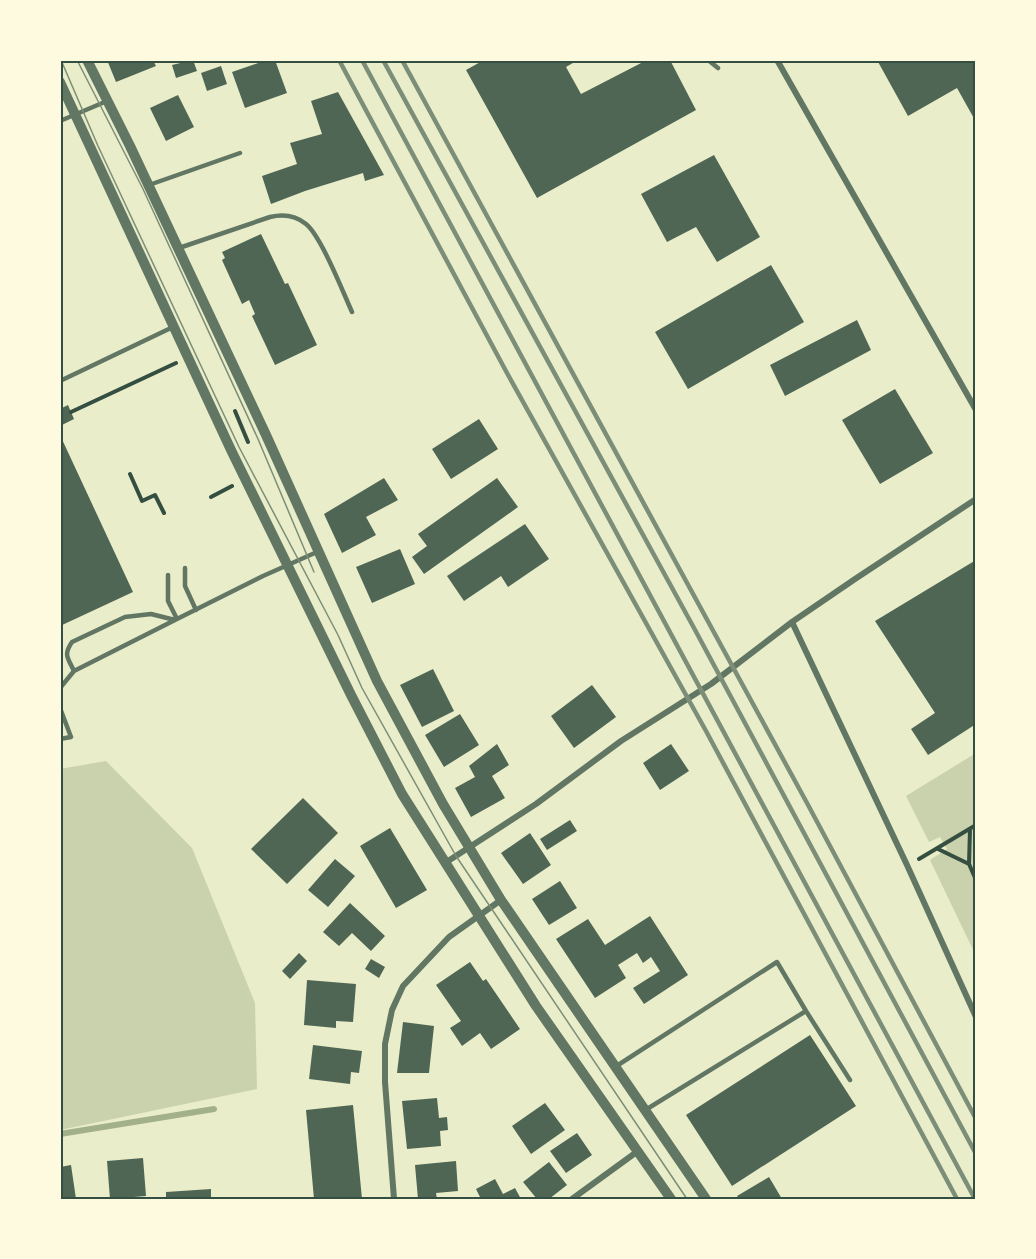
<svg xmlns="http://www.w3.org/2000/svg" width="1036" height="1259" viewBox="0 0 1036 1259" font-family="'Work Sans',sans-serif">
	<rect width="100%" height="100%" fill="#e9edc9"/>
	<path fill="#cad2ad" d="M976,753V956L930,860L947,849L940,837L929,842L906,796Z
		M106,761L192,848L255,1003L257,1089L60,1130V769Z"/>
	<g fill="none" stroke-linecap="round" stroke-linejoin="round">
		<path stroke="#a3b18a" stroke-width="6" d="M60,1134L214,1109"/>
	</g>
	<path fill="#4f6655" d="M107,60H153L156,66L116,82Z
		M193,60L197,71L176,78L172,65Z
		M267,60H275L287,93L245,108L232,72Z
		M484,60H578L566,67L581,94L647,60H670L696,110L537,198L466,70Z
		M877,60H976V122L957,88L908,116Z
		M221,66L227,84L207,91L201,73Z
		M338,92L384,175L365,181L363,173L305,191L271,204L262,176L297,164L290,143L322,134L311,101Z
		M178,95L194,127L166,141L150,108Z
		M714,155L760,237L717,262L696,227L667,242L641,194Z
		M261,234L285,284L288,283L317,345L275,365L252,316L255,314L249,300L242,304L222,260L225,258L222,252Z
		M771,265L804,322L688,389L655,332Z
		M857,320L871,350L785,396L770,365Z
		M895,389L933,453L880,484L842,420Z
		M68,405L74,419L60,426V409Z
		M479,419L498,449L451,479L432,449Z
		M60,435L133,592L60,626Z
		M384,478L398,500L366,517L376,535L342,553L324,514Z
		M497,478L518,507L424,574L412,557L427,546L418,534Z
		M525,524L549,559L508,587L501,576L464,601L447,576Z
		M400,549L415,584L372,603L356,567Z
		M976,560V724L928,755L911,729L935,713L875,621Z
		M433,669L454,711L422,727L400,685Z
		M592,685L616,717L574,748L551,716Z
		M460,714L479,745L444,767L425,735Z
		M497,744L509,765L492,776L505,798L471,817L455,788L475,777L469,766Z
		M671,744L689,771L660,790L643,763Z
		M303,798L338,833L287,884L251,849Z
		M570,820L577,831L547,850L540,839Z
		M390,828L427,890L396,908L360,846Z
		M530,833L551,865L523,884L501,853Z
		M335,859L355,876L328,907L308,890Z
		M560,881L577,908L549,925L532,899Z
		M350,903L385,936L371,951L352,933L339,946L323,932Z
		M650,916L688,975L644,1004L633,988L660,971L651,957L643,963L637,953L618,965L626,978L595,998L556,939L588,919L605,945Z
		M299,953L307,961L290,979L282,971Z
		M371,959L385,967L379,978L365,969Z
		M470,962L483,981L486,979L520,1029L491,1049L480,1033L462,1046L450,1028L461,1021L436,985Z
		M307,980L356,984L353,1022L336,1021V1028L304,1025Z
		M403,1022L434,1026L429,1073H397Z
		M810,1035L856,1106L732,1186L686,1115Z
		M313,1045L362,1051L359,1073L351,1072L350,1084L309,1079Z
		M437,1098L439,1118L447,1117L448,1130L440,1131L441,1146L407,1149L402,1101Z
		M545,1103L565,1130L531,1154L512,1126Z
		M353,1105L362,1199H314L306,1110Z
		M577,1133L592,1155L566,1173L550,1151Z
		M143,1158L146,1196L110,1199L107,1161Z
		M456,1161L458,1191L436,1193L437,1199H418L415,1165Z
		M549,1162L567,1185L549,1199H537L523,1182Z
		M71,1165L76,1199H60V1167Z
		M769,1177L782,1199H739L737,1196Z
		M495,1179L503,1194L515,1188L521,1199H481L476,1189Z
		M211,1189V1199H166V1192Z"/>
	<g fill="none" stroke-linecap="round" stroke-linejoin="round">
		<path stroke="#344e41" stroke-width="4" d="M235,411L248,442
			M71,412L176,363
			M130,474L142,501L155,495L164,513
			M211,497L232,486
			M970,829L969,864L976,880
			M938,849L969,864
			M919,859L976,825"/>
		<path stroke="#617663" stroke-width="4.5" d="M708,60L718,68
			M60,121L107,101
			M149,185L240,153
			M179,248L270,217C283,214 295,215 306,224C321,236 343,292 352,312
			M60,381L173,327
			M185,568V586L196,610
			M168,575V601L177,619
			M175,620L263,576L317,552
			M60,688L74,671L175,620L151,614L125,617L72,642C63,655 68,658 74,671
			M60,708L71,737L60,739
			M806,1011L850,1080
			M615,1067L777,962L806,1011L647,1109"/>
		<path stroke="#617663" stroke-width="6" d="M777,60L976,410
			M792,622L907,865L976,1017
			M445,863L536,804L621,741L711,684L792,622L855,579L976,499
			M394,1199L385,1082V1044L392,1010L403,986L449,937L501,900
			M572,1199L638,1151"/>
		<path stroke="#617663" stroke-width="10" d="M87,60L130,146L266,435L377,681L443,804L501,900L706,1199
			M60,82L231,450L351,695L402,794L536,1006L671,1199"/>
		<path stroke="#7c8e77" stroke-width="1.5" d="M61,60L98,146L239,447L338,635L362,688L456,856L687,1199
			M77,60L143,189L258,439L314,572"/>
		<path stroke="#7c8e77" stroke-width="4.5" d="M339,60L507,373L706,731L957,1199
			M362,60L975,1199
			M383,60L694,628L976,1154
			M402,60L807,803L976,1119"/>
	</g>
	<rect width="1036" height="1259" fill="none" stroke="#fefae0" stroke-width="123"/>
	<rect x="62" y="62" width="912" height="1136" fill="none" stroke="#344e41" stroke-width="2"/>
</svg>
